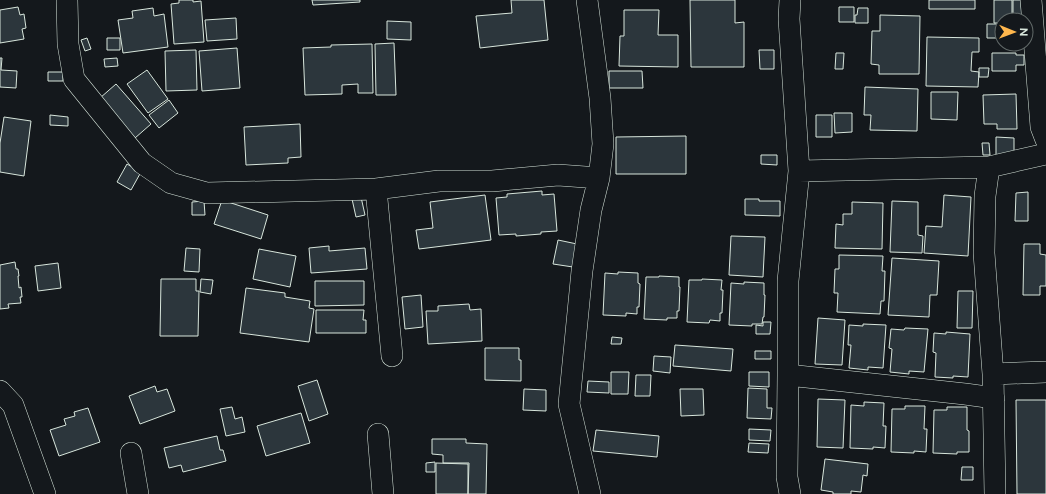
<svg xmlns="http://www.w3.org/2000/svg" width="1046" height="494" viewBox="0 0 1046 494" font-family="Figtree,sans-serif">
	<rect width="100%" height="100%" fill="#14181c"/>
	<path fill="#2c363c" stroke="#d8e6dc" d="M179,0H193V2L201,1L204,42L174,44L171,4L179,3Z
		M312,0H360V2L313,5Z
		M511,0H544L548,40L480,48L476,16L512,13Z
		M690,0H735V23L744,22V67H691Z
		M929,0H975V9H929Z
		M994,0H1012V20H1002V23H994Z
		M1013,0H1021L1022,20H1013Z
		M18,7L20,15L24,14L26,28L22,29L24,39L0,43V10Z
		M839,7H854V22H839Z
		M153,8L154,16L164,14L168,47L123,53L118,20L133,18L132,11Z
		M858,8H868V23H855V15H857Z
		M624,10H659L658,35H678V67L619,66L620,36H624Z
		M880,15L920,16L919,74H879V65L871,64L872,31H880Z
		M236,18L237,39L207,41L205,20Z
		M387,21L411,22V40L387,39Z
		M987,24H1002V38H987Z
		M927,37L979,38V52H972L971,71L979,72L978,87L926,86Z
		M87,38L91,49L85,51L81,40Z
		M107,38H120V50H107Z
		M394,43L396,95H376L375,44Z
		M372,44L373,93H358V84L342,85V94L305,95L303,48L331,47V45Z
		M237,48L240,88L202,91L199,51Z
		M196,50L197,90L166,91L165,51Z
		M759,50H774V69H760Z
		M836,53H844L843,69H835Z
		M992,53H1016V55H1024V65H1016V71H992Z
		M0,58H2L1,70L17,71L16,88L0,87Z
		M117,58L118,66L105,67L104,59Z
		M979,68H989L988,77H979Z
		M147,70L168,99L148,113L127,84Z
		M609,71H642L643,88H609Z
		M48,72H63V81H48Z
		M116,84L151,124L135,138L100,98Z
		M865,87L918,89L917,131L870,130L871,115H864Z
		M931,92H958L957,120L931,119Z
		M1016,94L1017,129H997V124H984L983,95Z
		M169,100L178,113L159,128L149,115Z
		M834,113H852V132L835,133Z
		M50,115L68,117V126L50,125Z
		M816,115H832V137H816Z
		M4,117L31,121L24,176L0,172V143Z
		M300,124L301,157L288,158V163L246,165L244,127Z
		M686,136V174H616V137Z
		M996,137L1014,138V157H996Z
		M982,143H989L990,155H983Z
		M761,155H777V165L761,164Z
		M127,164L141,172L131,190L117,182Z
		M542,191V195L554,194L557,231L541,232V234L516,236V234L499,235L496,198L507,197V194Z
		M1028,192V221H1015L1016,193Z
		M485,195L491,240L419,249L416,230L433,228L430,202Z
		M944,195L971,197L968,256L924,253L926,226L942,227Z
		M361,197L365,215L356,217L352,199Z
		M745,199H759V201H780V216L745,215Z
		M222,200L268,215L261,239L214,224Z
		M204,201L205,215H192V202Z
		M892,201L918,202V235L923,236L922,253L890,252Z
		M852,202L883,203L882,249L835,248L836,224L843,225V214H852Z
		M731,236L765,237L763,277L729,275Z
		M558,240L577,244L573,267L553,264Z
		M1024,244H1040V254L1046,255V286H1040V295H1023Z
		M329,246V251L365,248L367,269L311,273L309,248Z
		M186,248L200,249L199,272L184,271Z
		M259,249L296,256L290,287L253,279Z
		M839,255L883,256L882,271H885L884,301H881L880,314L837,312L838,293H834L835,269H839Z
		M892,258L939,261L937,295H930L929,317L888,315Z
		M15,262L16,269H18L19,276H18L19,288L21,287L22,297H20L21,303L8,304L9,308L0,309V265Z
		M58,263L61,288L38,291L35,266Z
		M618,272L638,273V283L640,284L639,307H637V314L626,313V316L603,315L605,273L618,274Z
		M659,276L679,277V287H680L679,311H677V318H667V320L644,319L646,277H659Z
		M161,279H196V291H199L198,336H160Z
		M201,279L213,280L211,294L200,292Z
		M702,279L722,280L721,290H723L722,313H720V321L710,320L709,323L687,322L689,280H702Z
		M315,281H364V305L315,306Z
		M744,282L764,283V295H765L764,317H763L762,324H752V326L729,325L731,283L744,284Z
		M246,288L285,293V297L310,301L309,308L314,309L309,342L240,333Z
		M958,291H973L972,328H957Z
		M421,295L423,327L405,329L402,297Z
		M469,304L470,310L481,309L482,341L428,344L426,311H438V306Z
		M316,310H364L363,320H366V333H316Z
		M818,318L845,320L842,365L815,364Z
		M763,322H771L770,334H756V325L763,326Z
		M863,324L886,325L883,368L868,367V370L849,368L851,345H848L849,325L863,326Z
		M905,328L928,329L924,372L909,371V374L890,372L892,349L889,348L891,329L904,330Z
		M946,332L970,334L968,377L953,376V378L935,377L936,353L933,352L934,333L946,334Z
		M612,337L622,338L621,344H611Z
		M675,345L733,349L731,371L673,366Z
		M485,348H519V360H521V381L485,380Z
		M755,351H771V359H755Z
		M654,356L671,357L670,373L653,371Z
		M611,372H629L628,394H611Z
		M749,372H769V387L749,386Z
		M636,375H651L650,396H635Z
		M317,380L328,414L309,421L298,386Z
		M588,381L609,382V393L587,392Z
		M155,386L157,392L167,389L175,411L140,424L129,396Z
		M748,388L767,389V408H772L771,419L747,418Z
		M524,389L546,390V411L523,410Z
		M680,389H703L704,415L681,416Z
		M818,399L845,400L843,448L817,447Z
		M1016,400H1046V494H1017Z
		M864,402L884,403L883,426H886L885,448L873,447V449L850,448L851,405L864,406Z
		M905,406H925L924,429H927L926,452L914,451V453L891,452L892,409H905Z
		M232,407L235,419L242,417L245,432L226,436L220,409Z
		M947,407H967V430L969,431V452H957V454L933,453L934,410H947Z
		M88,408L100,442L59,456L50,430L66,425L64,419L75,416L74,412Z
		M301,413L310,443L266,456L257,426Z
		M749,429L771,430L770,441L749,440Z
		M596,430L659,436L657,457L593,451Z
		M217,436L220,450H223L226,461L183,472L181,465L169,468L164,448Z
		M432,439H466V443L487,444L486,494H468L469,463H443V455L432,454Z
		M749,443L769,444L768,453L748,452Z
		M825,459L868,464L867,476L863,475L861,492L851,491V494H833V492L821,490Z
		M435,462V472H426V463Z
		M436,463L468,464V494H436Z
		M962,467H973V480H961Z"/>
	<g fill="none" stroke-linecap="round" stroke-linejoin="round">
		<g stroke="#d8e6dc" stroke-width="22">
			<path id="minor" d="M67,0L68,44L74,79L142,163L171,183L207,193L376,189L439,181H492L558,175L599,178
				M587,0L600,98L603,144L599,178L591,210L582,271L569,404L590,494
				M790,0L789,19L799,171L788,281V375L787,477L790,494
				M1031,0L1041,127L1046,140
				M989,167L985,196L984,253L993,374L995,494
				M799,171L989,167L1046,154
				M376,189L392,356
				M993,374L1046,372
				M788,375L965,394L994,398
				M0,391L13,405L45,494
				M378,434L383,494
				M131,453L138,494"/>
		</g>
		<use href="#minor" stroke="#14181c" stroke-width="21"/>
	</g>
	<g transform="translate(1014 32) rotate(91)"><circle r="19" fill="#14181c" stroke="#626a69"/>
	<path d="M0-3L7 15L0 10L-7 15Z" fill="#ffb74d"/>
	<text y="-6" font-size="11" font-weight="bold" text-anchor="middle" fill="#d8e6dc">N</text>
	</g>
</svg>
